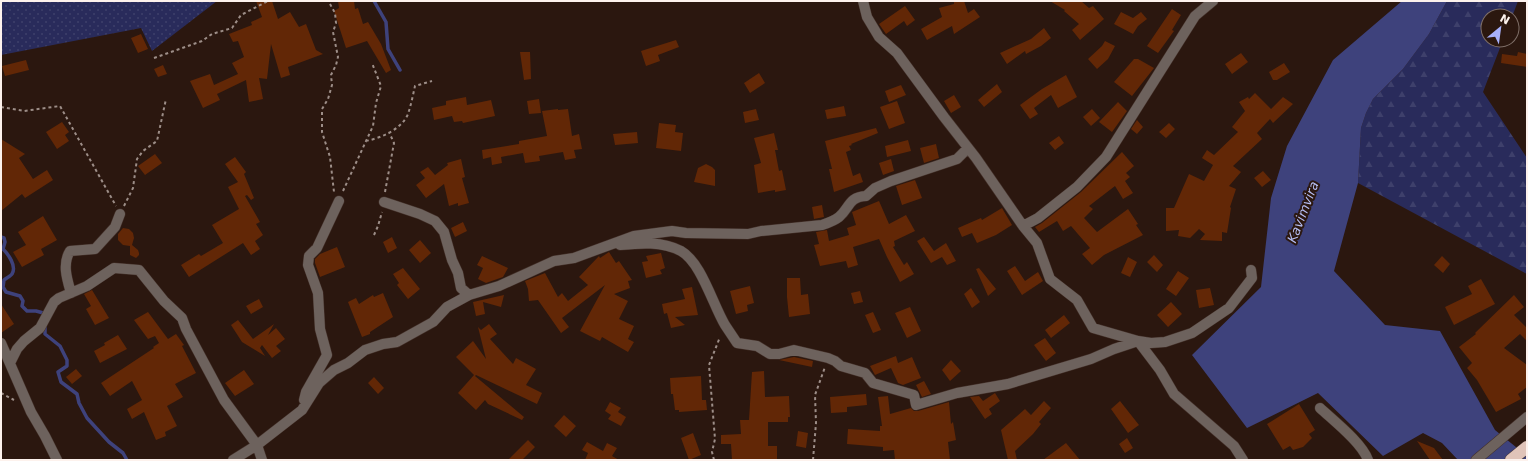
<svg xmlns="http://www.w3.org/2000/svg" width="1528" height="461" viewBox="0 0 1528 461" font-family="'DejaVu Sans',sans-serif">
	<defs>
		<pattern id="grass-dots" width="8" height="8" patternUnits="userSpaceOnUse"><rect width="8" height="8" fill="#292b5b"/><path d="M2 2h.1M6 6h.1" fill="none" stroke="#3e406b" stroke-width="1.8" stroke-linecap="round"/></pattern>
		<pattern id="forest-firs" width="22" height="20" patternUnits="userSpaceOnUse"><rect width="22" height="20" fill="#292b5b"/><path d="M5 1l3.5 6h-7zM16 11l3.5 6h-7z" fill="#3e406b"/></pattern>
	</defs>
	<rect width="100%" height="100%" fill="#2b170f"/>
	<path fill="url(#grass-dots)" d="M1,1H217L152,51L141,28L1,55Z"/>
	<path fill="url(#forest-firs)" d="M1447,1H1518L1512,17L1488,16V40H1503L1483,92L1527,158V274L1358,183L1361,128L1366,113L1373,99L1403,69L1429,34Z"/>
	<path fill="#3e427c" d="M1402,1H1447L1429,34L1403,69L1373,99L1366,113L1361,128L1358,183L1334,271L1385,325L1440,331L1495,430L1527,456V460H1458L1442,443L1423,433L1383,456L1318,393L1247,428L1192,355L1261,287L1271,198L1287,146L1333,60Z"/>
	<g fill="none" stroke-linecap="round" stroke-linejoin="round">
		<path stroke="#3e427c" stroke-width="3.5" d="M374,1L386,22L388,49L400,70
			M1,237L4,238L5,242L3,249C8,254 17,266 12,274C11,276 6,278 4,280L3,287L6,292L20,296L23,301L22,306L27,311H36L47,314
			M45,326V334L60,346L67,360V366L58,372L61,382L77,394L79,403L87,418L109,442L123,453L127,460"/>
	</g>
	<path fill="#622706" d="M256,1H272L278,19L290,12L299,27L306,24L316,50L323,54L288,67L290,75L281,78L271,44L267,79L259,78L263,99L249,102L246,80L217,94L220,100L203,108L190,81L210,74L214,85L238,74L232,63L244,57L238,41L233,42L229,34L252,25L251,22L262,17Z
		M338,1H354L355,9L358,8L363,24L368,22L381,44L391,70L386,73L367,41L346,48L334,11L339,8Z
		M954,1H964L968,13L974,9L980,17L954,34L952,26L927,40L921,29L942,17L939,8L954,4Z
		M1050,1H1081L1089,8L1093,6L1104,19L1080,40L1072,30L1079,24L1064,11L1065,10Z
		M905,6L915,20L907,26L904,21L886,34L879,24Z
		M1172,9L1181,15L1172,30L1174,31L1158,53L1147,46Z
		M1121,12L1133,18L1141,12L1147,19L1138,26L1133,34L1114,24Z
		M1044,28L1051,38L1041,46L1026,54L1025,51L1007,64L1000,53L1031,39Z
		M141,34L148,49L138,53L131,38Z
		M676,40L679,47L658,55L660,61L646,66L641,51Z
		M1105,41L1115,46L1108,59L1097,69L1088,59L1102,46Z
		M520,52H530L531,79L524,80Z
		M1518,52L1527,54V67L1501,63L1502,54L1517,56Z
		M1241,53L1248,62L1232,74L1225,64Z
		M1134,59H1138L1154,68L1132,96L1114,82Z
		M26,60L29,70L5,76L2,66Z
		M1284,63L1290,72L1277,80H1273L1269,72Z
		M163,65L167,74L158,77L154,69Z
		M759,73L765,83L750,93L744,83Z
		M1066,75L1077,97L1058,108L1051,95L1034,108L1038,114L1030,119L1020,105L1042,89Z
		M997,84L1002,92L984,107L978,100Z
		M901,85L906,95L889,102L885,91Z
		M1255,93L1271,109L1283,97L1293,104L1273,123L1270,119L1257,133L1262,139L1233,166L1241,172L1229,186L1236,189L1230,207L1231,208L1227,233L1222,232V241L1200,240L1205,234L1199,229L1190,238L1178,236L1179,230L1166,231V208H1174L1189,174L1204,181L1213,165L1202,158L1207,150L1214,155L1238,132L1232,127L1245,111L1239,102L1248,97L1249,99Z
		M954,95L961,107L951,113L944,101Z
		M466,97L467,105L491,100L495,116L463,123L462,121L454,122L452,116L434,120L432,108L446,105V101Z
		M539,99L541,113L529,114L527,101Z
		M897,101L905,123L889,129L880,107Z
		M1118,102L1127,111L1112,132L1099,122Z
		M844,106L846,116L827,119L825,110Z
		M558,109V110L568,109L572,136L579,134L582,149L574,150L576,158L565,160L563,152L539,156L540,161L525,163L523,153L501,157L502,163L492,165L491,157L483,159L482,150L519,144V141L547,136L542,111Z
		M756,109L759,120L745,123L743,112Z
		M1092,109L1100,118L1091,126L1083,117Z
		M1137,120L1143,127L1137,134L1131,129Z
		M62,122L69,132L65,135L69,141L57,149L46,132Z
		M659,123L676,125L675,132L683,133L681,151L656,148Z
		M1169,123L1175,129L1166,138L1159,132Z
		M876,128L878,133L851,144L852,145L849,146L851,150L846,152L853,176L860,173L863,182L834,192L829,169H832L825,141Z
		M637,132L638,143L615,145L613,134Z
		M774,133L778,150H775L779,171L782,170L786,190L775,192V190L758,193L754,165L761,163L754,138Z
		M1059,136L1064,143L1055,150L1049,143Z
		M1,139L25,154L19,158L33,179L47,170L53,180L25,198L22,194L1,211Z
		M908,140L911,151L887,157L885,146Z
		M936,144L939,158L924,163L920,148Z
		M1122,152L1134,166L1126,173L1130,177L1125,181L1133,193L1123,199L1115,186L1089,206L1093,209L1084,218L1097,232L1128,209L1138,224L1136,225L1143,235L1104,255L1092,265L1082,254L1090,248L1071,226L1063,231L1057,221L1039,232L1035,227L1042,223L1081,192Z
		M155,154L162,163L145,175L138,166Z
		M235,157L246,172L244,174L254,198L251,200L247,195L245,196L260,222L256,224L263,235L255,241L260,249L251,255L243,243L189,277L181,265L199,254L201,256L223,243L212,225L239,209L228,187L238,182L225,164Z
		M461,159L465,177L462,178L469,203L458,206V203L449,206L444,184L426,198L416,185L425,178L420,172L428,167L435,175L448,165L447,163Z
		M891,159L894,171L883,175L879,163Z
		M706,164L712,167L715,170V186L694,182L698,168Z
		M1263,171L1271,180L1262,187L1254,178Z
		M915,180L922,198L902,205L896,186Z
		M879,201L889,224L906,215L915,231L894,241L895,246L893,247L904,265L907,262L914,274L900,282L887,257L879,239L853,247L858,265L848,268L846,261L820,266L814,245L819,244L816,232L827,230L829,241L849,235L847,228L856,225L852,212Z
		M822,205L824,217L814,219L812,207Z
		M1002,208L1012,225L996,235L977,243L972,233L962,237L958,228L981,218L982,220Z
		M43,216L57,240L41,249L44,255L22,267L13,252L26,245L18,232Z
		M463,222L467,231L455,237L451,228Z
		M123,228L129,229L133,233L134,238L132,245L138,250L139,253V255L136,258L130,255V246L123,245L118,240V234Z
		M392,237L397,248L388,253L383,242Z
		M924,237L934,251L946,243L956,261L947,265L942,257L931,263L917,241Z
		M420,240L431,253L420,263L409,250Z
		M337,247L345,267L320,277L315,263V259L320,254Z
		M609,252L616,263L619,261L632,280L628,281L630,288L614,294L628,301L619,319L634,326L628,339L634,342L628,352L602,337L600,341L580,331L605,285L562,318L569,327L561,333L538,300L529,301L528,289L525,281L545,273L558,297L562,293L568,301L588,285L579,277L599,256L600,258Z
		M661,253L665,268L660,270L662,274L646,278L642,262L648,261L646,256Z
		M1154,255L1163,265L1157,272L1147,262Z
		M482,256L508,268L503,277L486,283L478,279L483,268L477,265Z
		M1442,256L1450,264L1443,273L1434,265Z
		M1128,257L1137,262L1130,277L1121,273Z
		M1015,266L1025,281L1038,272L1043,281L1022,295L1007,271Z
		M403,268L420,289L408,299L397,285L399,283L393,274Z
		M979,268L996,289L988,296L976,269Z
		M1178,271L1189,278L1176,296L1166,289Z
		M787,278H800L801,295L808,294L810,314L789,317L787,297Z
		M1481,279L1495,304L1454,325L1445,307L1472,294L1468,286Z
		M750,286L754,303L747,305L748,311L736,314L730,291Z
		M692,287L698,315L675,317L685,325L671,328L667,313L664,314L662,304L685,299L682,289Z
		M971,288L980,302L972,308L964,294Z
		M1210,288L1214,305L1199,308L1196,290Z
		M92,290L109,318L95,325L86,309L91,306L84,294Z
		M860,291L863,302L854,304L851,293Z
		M383,293L393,317L370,332V334L362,337L348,302L356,298L359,304L373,295L374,297Z
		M504,295L501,307L483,302L485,314L476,316L473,302Z
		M1514,295L1524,307L1514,315L1527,328V341L1520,334L1504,348L1527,365V387L1518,394L1521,399L1496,412L1477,380L1467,368L1472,363L1459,347L1476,334L1475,333Z
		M259,299L263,307L251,314L246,306Z
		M1171,302L1182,314L1168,327L1157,315Z
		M1,304L14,324L1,333Z
		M910,307L921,331L907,338L895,313Z
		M148,312L168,339L176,334L184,345L182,346L196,373L175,384L183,397L167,406L177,426L165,432L166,436L156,440L144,412L132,419L127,409L142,400L132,381L110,396L101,383L154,348L153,347L159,343L155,336L148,339L134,320Z
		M873,312L881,330L873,333L865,315Z
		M1064,315L1070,323L1051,338L1045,330Z
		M238,320L253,339L274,324L268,335L276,328L285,339L276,346L281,351L272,358L262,345L260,348L265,356L242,342L231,325Z
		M489,324L497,334L490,339L513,364L516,358L536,369L526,385L542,393L537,404L476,375L475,376L524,417L522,420L488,404L485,400L476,410L458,393L474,375L456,357L473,341L486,359L478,327L481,330Z
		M118,335L127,349L100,363L94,351L105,345L104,343Z
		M1045,338L1056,353L1046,361L1034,345Z
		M896,356L898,363L912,357L921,378L903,385L898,383L891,368L875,375L870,366Z
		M794,357L813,361L812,367L779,360Z
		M951,360L961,371L950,381L942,370Z
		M76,369L82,376L72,384L66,377Z
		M244,370L254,384L235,396L225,383Z
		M764,371L765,397L789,396L790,417H788V422H768V446H777V460H732L731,444H721V435L741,434L740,420H749L752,372Z
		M701,376L702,400H706L707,410L679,412V410H675L673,394H671L670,378Z
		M374,377L384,388L378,394L368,383Z
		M924,381L931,394L922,397L916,385Z
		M995,393L1000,401L989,409L992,414L985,419L970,397L979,396L983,401Z
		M866,394L867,405L847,407V412L831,413L830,397Z
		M888,396L890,414L911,408L914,411H918L949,402L951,424L953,422L956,440L948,442L950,460H895L894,450L883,451V447L847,444L848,429L880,431V426H882L878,397Z
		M1044,401L1051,408L1039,422L1041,424L1033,434L1015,451L1017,460H1008L1001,430L1025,409L1031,415Z
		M1120,401L1139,425L1128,433L1111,409Z
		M610,402L621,408L618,412L626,417L621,426L608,419L611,415L605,411Z
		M1299,404L1315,430L1309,434L1312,438L1303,447L1293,450L1290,446L1283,450L1267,424Z
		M564,415L576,426L566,437L554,426Z
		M798,431L808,433L806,448L796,446Z
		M693,433L701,455L689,460L681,438Z
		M1127,438L1133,448L1125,453L1119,444Z
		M528,440L535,447L522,460H508Z
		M1417,441L1434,448L1443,460H1430Z
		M587,442L603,451L607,443L617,448L612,456L619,460H585L588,453L582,450Z
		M1066,443L1080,460H1043Z"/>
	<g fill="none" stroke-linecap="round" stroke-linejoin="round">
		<g stroke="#44312a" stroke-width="11">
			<path id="minor" d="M863,1L867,17L879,37L897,53L944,117L976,158L1023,226L1037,243L1050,279L1077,300L1093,328L1138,341L1160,370L1174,394L1234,446L1243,460
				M384,202L420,214L435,221L444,232L452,260L458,273L461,288L469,295
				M1023,226L1038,218L1077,187L1106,157L1195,16L1213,1
				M620,245C640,243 662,241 681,251C701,262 713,305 725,325C729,331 733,337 737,343L757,346L770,354H779L794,350L828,358L835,361L841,366L865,373L873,383L914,395L916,405L957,393L1008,384L1091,359L1114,349L1138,341L1151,343L1165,342L1192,333L1229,308L1252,278L1251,270
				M71,293C67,279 62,264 70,251L95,249L115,227L120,214
				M1,343L31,412L45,436L57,460
				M10,363L17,349L24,341L40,328L54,302L59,298L87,286L114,268L139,270L164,301L182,318L186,329L224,400L257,445L262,460
				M304,400L306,392L327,355L320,329L318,293L308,265L309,256L317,248L339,201
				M1320,408C1334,421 1362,443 1368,460
				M233,460L257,445L302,410L319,383L334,370L348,363L365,350L383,344L397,342L433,322L447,307L469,295L499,286L554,261L574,258L634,236L672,231L686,233L748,234L761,231L822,225C828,223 834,221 839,217C850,208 848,197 866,196L875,188L891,181L957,159L968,148
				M1476,460L1527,417"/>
		</g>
		<g stroke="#44312a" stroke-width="13">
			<path id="highway" d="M1511,460L1527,447"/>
		</g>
		<path stroke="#9d8e88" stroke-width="2" stroke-dasharray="3 3" stroke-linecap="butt" d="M330,4L335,13L336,23L333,32L338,57L336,65L331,75L332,85L328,99L322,109V132L330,157L334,192
			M154,58L202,41L212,34L232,28L241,15L268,1
			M1,107L24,111L60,106L116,206
			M366,141C381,138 402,129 408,114C411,105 413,95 415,86L432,81
			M343,191L373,126L376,103L381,86L372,63
			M385,192L394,143L389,132
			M124,206L133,188L137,159L143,151L157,141L166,99
			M374,235L378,226L382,212
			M1,393L14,400
			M714,460L712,452L715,439L709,365L720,337
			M813,460L816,423L815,395L825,367"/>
		<use href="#minor" stroke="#6d625d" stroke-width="10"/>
		<use href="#highway" stroke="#e0c4b9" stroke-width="12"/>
	</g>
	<g text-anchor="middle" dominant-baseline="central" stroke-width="4" stroke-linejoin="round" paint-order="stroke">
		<g font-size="13" font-style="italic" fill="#b5bdf2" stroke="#2b170f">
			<text transform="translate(1303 212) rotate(-69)">Kavimvira</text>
		</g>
	</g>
	<rect width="1528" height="461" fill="none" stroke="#fdf2ed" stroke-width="4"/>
	<g transform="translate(1500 28) rotate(29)"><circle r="19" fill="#2b170f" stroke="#7f6f68"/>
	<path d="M0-3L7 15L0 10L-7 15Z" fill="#a7b0fc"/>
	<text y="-6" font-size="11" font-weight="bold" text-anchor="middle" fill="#fdf2ed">N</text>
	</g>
</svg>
